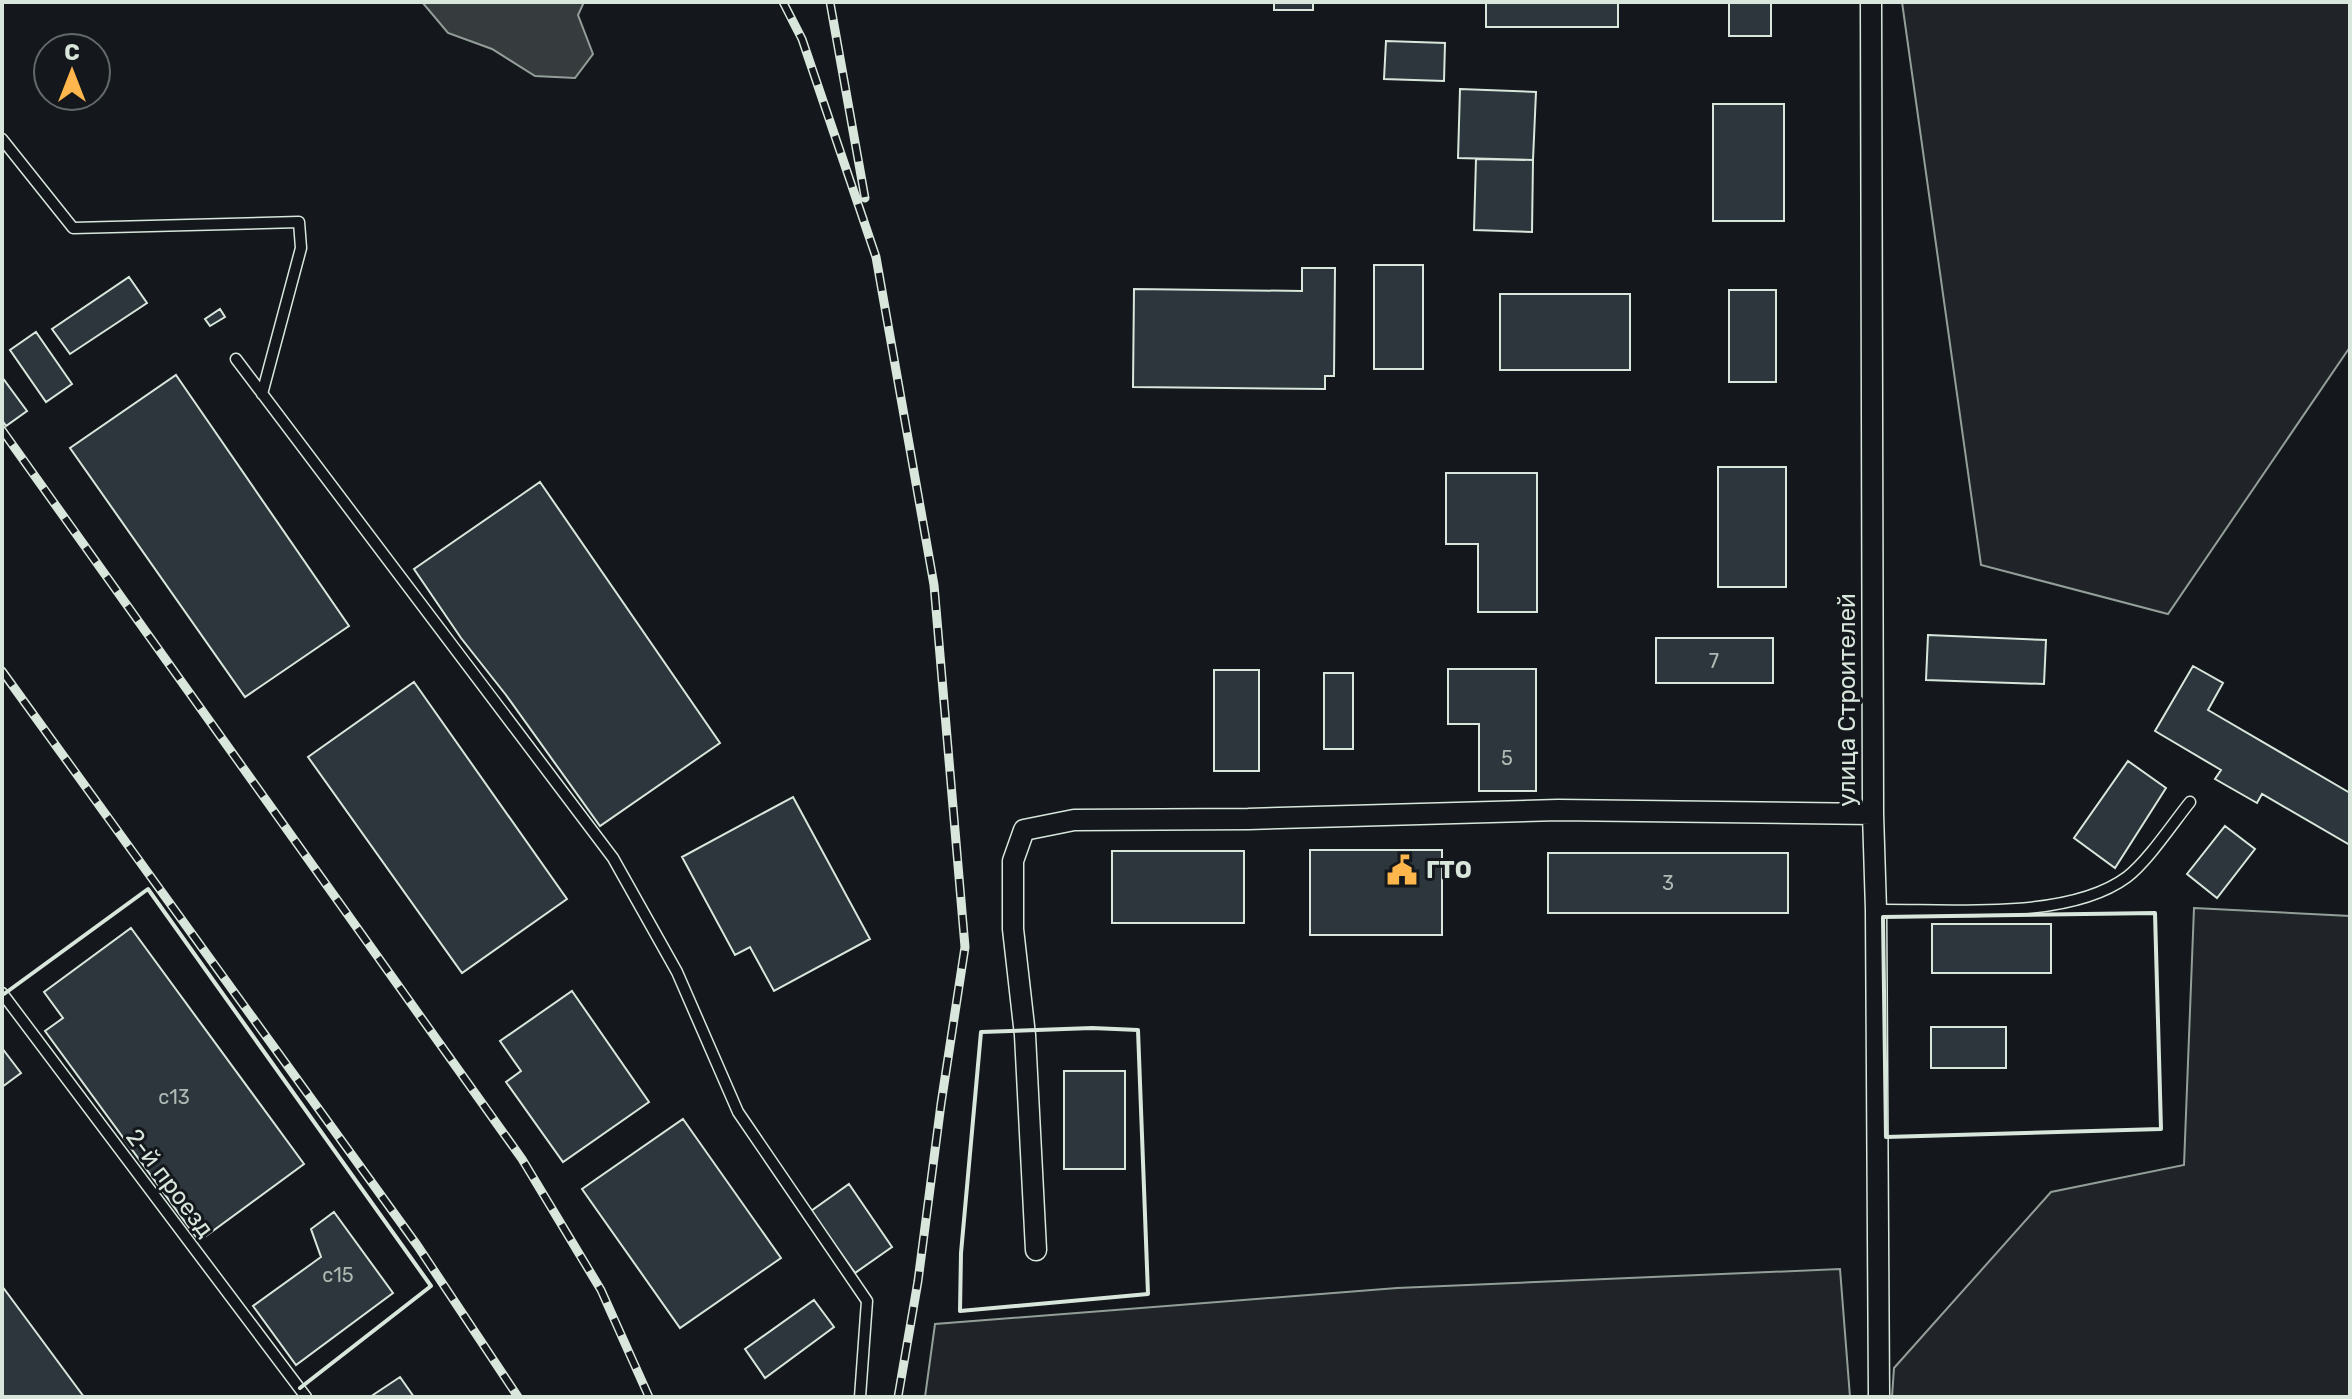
<svg xmlns="http://www.w3.org/2000/svg" width="2352" height="1399" viewBox="0 0 2352 1399" font-family="Rubik,sans-serif">
	<rect width="100%" height="100%" fill="#14181c"/>
	<path fill="#202428" stroke="#939e99" stroke-width="2" d="M1902,2H2350V347L2168,614L1981,565Z
		M2194,908L2350,916V1397H1892L1894,1368L2051,1192L2184,1165Z
		M1840,1269L1850,1397H925L935,1324L1397,1288Z"/>
	<path fill="#363b3e" stroke="#939e99" stroke-width="2" d="M422,2H584L578,15L593,54L575,78L535,76L492,49L448,33Z"/>
	<path fill="#2c363c" stroke="#d8e6dc" stroke-width="2" d="M1274,2H1313V10H1274Z
		M1486,2H1618V27H1486Z
		M1729,2H1771V36H1729Z
		M1386,41L1445,43L1444,81L1384,79Z
		M1460,89L1536,92L1533,160L1458,158Z
		M1713,104H1784V221H1713Z
		M1476,159L1533,160L1532,232L1474,230Z
		M1374,265H1423V369H1374Z
		M1302,268H1335L1334,376H1325V389L1133,387L1134,289L1302,291Z
		M129,277L147,303L70,354L52,329Z
		M1729,290H1776V382H1729Z
		M1500,294H1630V370H1500Z
		M220,309L225,317L210,326L205,319Z
		M36,332L72,384L46,402L10,350Z
		M176,375L349,626L245,697L70,448Z
		M2,377L27,411L6,426L2,420Z
		M1718,467H1786V587H1718Z
		M1446,473H1537V612H1478V544H1446Z
		M540,482L720,743L600,826L506,695L461,638L414,569Z
		M1928,635L2046,640L2044,684L1926,680Z
		M1656,638H1773V683H1656Z
		M2193,666L2223,683L2208,710L2350,793V845L2262,794L2257,803L2215,779L2221,770L2155,731Z
		M1448,669H1536V791H1479V724H1448Z
		M1214,670H1259V771H1214Z
		M1324,673H1353V749H1324Z
		M414,682L567,899L462,973L308,757Z
		M2128,761L2166,788L2115,868L2074,838Z
		M793,797L870,939L774,991L750,947L735,955L682,857Z
		M2225,826L2255,849L2217,898L2187,874Z
		M1310,850H1442V935H1310Z
		M1112,851H1244V923H1112Z
		M1548,853H1788V913H1548Z
		M1932,924H2051V973H1932Z
		M131,928L304,1164L199,1241L45,1031L63,1018L44,992Z
		M572,991L649,1102L563,1162L506,1082L521,1071L500,1041Z
		M1931,1027H2006V1068H1931Z
		M2,1048L21,1073L2,1087Z
		M1064,1071H1125V1169H1064Z
		M683,1119L781,1258L680,1328L582,1189Z
		M849,1184L892,1247L855,1273L811,1211Z
		M334,1212L393,1293L296,1365L253,1306L321,1257L311,1229Z
		M2,1286L84,1397H2Z
		M814,1300L834,1327L765,1378L745,1349Z
		M400,1377L414,1397H370Z"/>
	<g fill="none" stroke-linecap="round" stroke-linejoin="round">
		<g stroke="#d8e6dc" stroke-width="13">
			<path id="lane" d="M2,139L73,228L299,222L301,248L262,394
				M236,359L613,858L677,972L738,1112L867,1301L860,1397
				M1876,910C1949,909 2068,921 2127,877C2148,861 2173,823 2190,802
				M2,993L306,1397"/>
		</g>
		<g stroke="#d8e6dc" stroke-width="23">
			<path id="street" d="M1871,2L1873,814L1876,910L1879,1397
				M1036,1250L1025,1035L1013,929V861L1024,830L1074,820L1248,819L1558,810L1873,814"/>
		</g>
		<use href="#lane" stroke="#14181c" stroke-width="10"/>
		<use href="#street" stroke="#14181c" stroke-width="20"/>
		<g stroke="#d8e6dc" stroke-width="9">
			<path id="rail" d="M783,2L802,39L876,257L934,585L965,947L941,1104L918,1281L898,1397
				M830,2L865,198
				M2,430L522,1159L601,1290L649,1397
				M2,671L417,1245L518,1397"/>
		</g>
		<use href="#rail" stroke="#14181c" stroke-width="6" stroke-dasharray="18" stroke-linecap="butt"/>
		<path stroke="#d8e6dc" stroke-width="4" d="M2155,913L2161,1129L1886,1137L1883,917Z
			M4,994L148,889L431,1286L300,1388
			M1092,1028L1138,1030L1148,1294L960,1311L961,1253L981,1032Z"/>
	</g>
	<defs>
		<g id="civic-bare" transform="scale(2.4)"><path d="M-.6-6.5H3V-4.5H.6V-3L4-1V1h2V6H-6V1h2V-1L-.6-3ZM-1.2 2.5V6h2.4V2.5Z" fill="#ffb74d" stroke="#14181c" stroke-width="2.5" paint-order="stroke"/></g>
	</defs>
	<g fill-rule="evenodd">
		<use href="#civic-bare" x="1402" y="870"/>
	</g>
	<g text-anchor="middle" dominant-baseline="central" stroke-width="6" stroke-linejoin="round" paint-order="stroke">
		<g font-size="20" fill="#adbab4">
			<text x="1714" y="661">7</text>
			<text x="1507" y="758">5</text>
			<text x="1668" y="883">3</text>
			<text x="174" y="1097">с13</text>
			<text x="338" y="1275">с15</text>
		</g>
		<g font-size="24" fill="#d8e6dc" stroke="#14181c">
			<text transform="translate(1847 700) rotate(-90)">улица Строителей</text>
			<text transform="translate(170 1183) rotate(53)">2-й проезд</text>
		</g>
		<g font-size="24" font-weight="bold" fill="#d8e6dc" stroke="#14181c" text-anchor="start">
			<text x="1426" y="870">ГТО</text>
		</g>
	</g>
	<rect width="2352" height="1399" fill="none" stroke="#d8e6dc" stroke-width="8"/>
	<g transform="translate(72 72)"><circle r="38" fill="#14181c" stroke="#626a69" stroke-width="2"/>
	<path d="M0-6L14 30L0 20L-14 30Z" fill="#ffb74d"/>
	<text y="-12" font-size="22" font-weight="bold" text-anchor="middle" fill="#d8e6dc">С</text>
	</g>
</svg>
